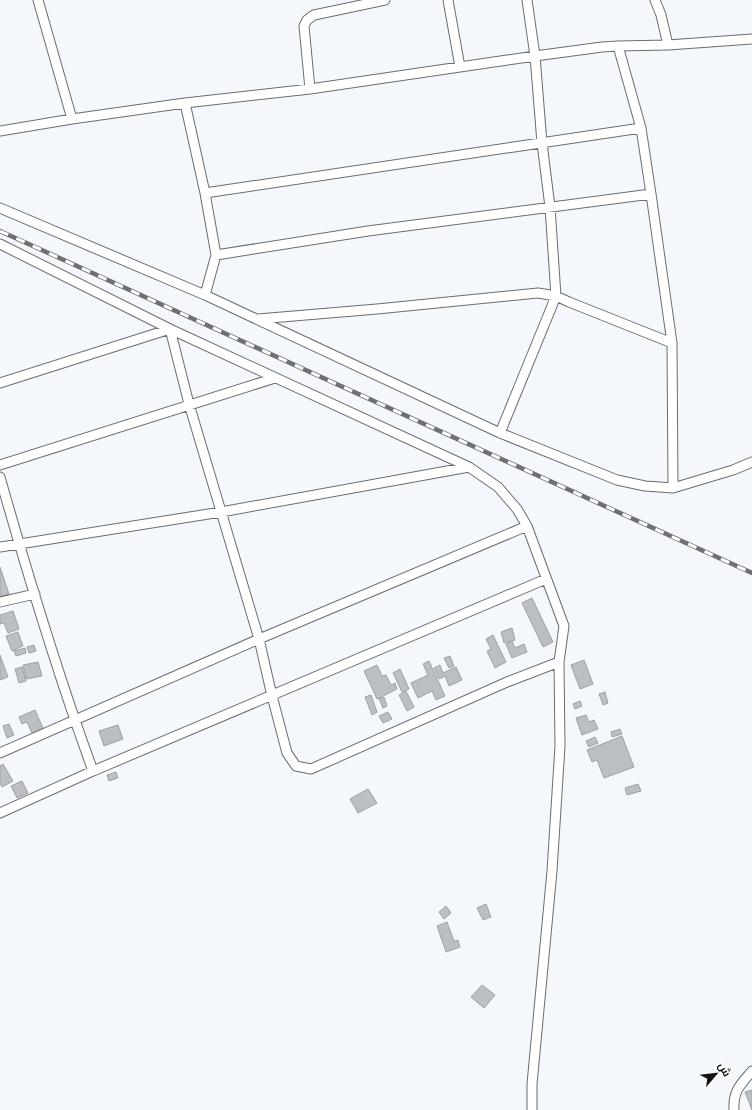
<svg xmlns="http://www.w3.org/2000/svg" width="752" height="1110" viewBox="0 0 752 1110" font-family="Roboto,Cairo,sans-serif">
	<rect width="100%" height="100%" fill="#f4f7fb"/>
	<path fill="#bbbec2" stroke="#9fa1a5" d="M0,567L9,594L0,597Z
		M532,598L553,642L543,647L522,603Z
		M13,611L19,629L8,633L4,623L0,624V615Z
		M512,628L515,640L504,643L501,632Z
		M18,632L23,646L12,651L6,636Z
		M493,635L506,662L495,668L487,651L491,649L486,639Z
		M512,641L515,648L524,644L527,652L512,658L506,644Z
		M34,645L36,651L29,653L27,647Z
		M25,648L26,653L16,656L14,651Z
		M0,655L8,677L0,680Z
		M450,656L454,666L449,668L444,658Z
		M584,660L593,684L580,689L571,665Z
		M429,661L445,696L436,700L432,691L418,698L411,683L428,675L423,664Z
		M38,662L42,676L26,679L23,665Z
		M377,665L382,676L386,675L391,685L395,683L397,689L377,699L364,671Z
		M440,665L443,673L456,667L462,680L449,686L445,676L439,679L434,668Z
		M22,667L26,681L19,683L15,669Z
		M400,669L409,689L402,692L393,673Z
		M406,691L414,707L407,711L399,695Z
		M605,692L608,703L603,705L599,694Z
		M371,695L377,712L372,715L365,697Z
		M384,697L387,706L383,708L379,699Z
		M580,701L582,706L575,709L573,704Z
		M35,710L43,728L32,733L27,722L22,724L19,717Z
		M388,712L392,719L383,723L379,716Z
		M586,715L589,722L594,720L598,729L582,735L576,718Z
		M9,724L14,735L7,738L3,726Z
		M118,725L123,739L104,746L99,731Z
		M620,729L622,734L612,737L611,732Z
		M622,736L634,767L604,778L597,760L592,762L587,750Z
		M595,737L598,743L589,747L586,741Z
		M3,764L13,781L2,787L0,783V766Z
		M116,772L118,778L109,781L107,775Z
		M22,781L28,793L17,798L11,786Z
		M638,784L641,791L627,795L625,788Z
		M368,789L377,803L358,813L350,799Z
		M486,904L491,917L483,920L477,908Z
		M446,906L451,913L444,919L439,912Z
		M447,922L454,941L458,940L460,947L446,952L437,926Z
		M482,985L495,995L484,1008L471,997Z
		M752,1090V1110L745,1092Z"/>
	<g fill="none" stroke-linecap="round" stroke-linejoin="round">
		<g stroke="#6a6d70" stroke-width="11">
			<path id="street" d="M38,0L72,119
				M448,0L460,67
				M655,0L661,15L668,45
				M618,46L668,45L752,39
				M310,89L304,26L307,20L314,15L385,0
				M185,103L205,193L216,255L205,295
				M0,131L72,119L185,103L310,89L535,56L602,47L618,46L641,128L651,194L672,343L673,488
				M205,193L641,128
				M0,208L205,295L500,433L617,480L645,486L673,488L733,470L752,462
				M0,244L170,329L469,467L498,487L517,509L527,526L564,626L559,662L560,746L552,871L532,1084V1110
				M216,255L368,231L651,194
				M258,319L377,309L538,293L556,296L569,302L672,343
				M0,383L170,329L189,404L259,639L272,696L287,753L296,766L311,769L507,682L559,662
				M500,433L556,296L550,207L542,143L535,56L527,0
				M0,465L275,378
				M0,477C28,576 58,675 93,771
				M0,547L221,512L469,467
				M0,602L35,594
				M0,753L259,639L527,526
				M0,813L93,771L546,579
				M734,1110C733,1091 740,1085 752,1071"/>
		</g>
		<use href="#street" stroke="#fff" stroke-width="9"/>
		<g stroke="#6e7072" stroke-width="4.5">
			<path id="rail" d="M0,231L752,573"/>
		</g>
		<use href="#rail" stroke="#fff" stroke-width="3" stroke-dasharray="9" stroke-linecap="butt"/>
	</g>
	<g transform="translate(716 1074) rotate(62)" stroke="#ffffff" stroke-width="3" paint-order="stroke">
	<path d="M0-3L7 15L0 10L-7 15Z" fill="#131415"/>
	<text y="-6" font-size="11" font-weight="bold" text-anchor="middle" fill="#131415">ش</text>
	</g>
</svg>
